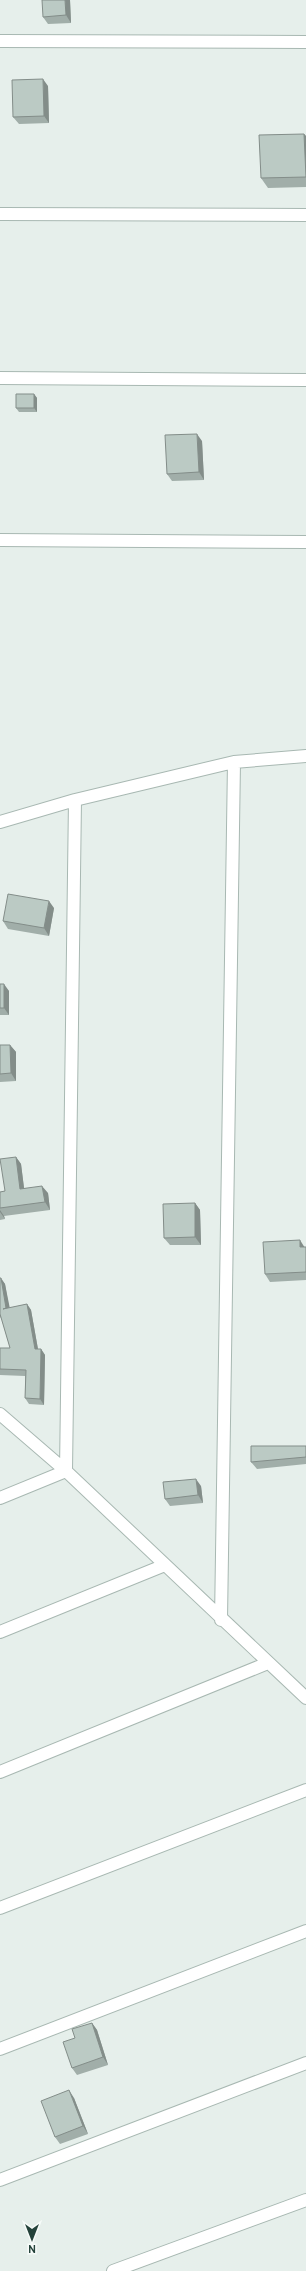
<svg xmlns="http://www.w3.org/2000/svg" width="306" height="2271" viewBox="0 0 306 2271" font-family="Overpass,sans-serif">
	<rect width="100%" height="100%" fill="#e6efeb"/>
	<g fill="none" stroke-linecap="round" stroke-linejoin="round">
		<g stroke="#a8b8b2" stroke-width="14">
			<path id="minor" d="M0,41L306,42
				M0,214L306,215
				M0,378L306,380
				M0,540L306,542
				M0,822L75,800L234,762L306,756
				M0,1414L66,1471L306,1698
				M0,1498L66,1471L75,800
				M221,1620L234,762
				M0,1632L165,1565
				M0,1772L268,1663
				M0,1908L306,1790
				M0,2049L306,1931
				M0,2180L306,2063
				M113,2271L306,2200"/>
		</g>
		<use href="#minor" stroke="#fff" stroke-width="12"/>
	</g>
	<path fill="#a1aea9" d="M70,0L71,23L48,24L43,17Z
		M48,86L49,123L19,124L13,117Z
		M304,134L306,136V187L268,188L261,178Z
		M34,394L37,398V412H19L16,408Z
		M202,441L204,480L172,481L167,474Z
		M54,908L49,936L8,929L3,921Z
		M0,984L9,991V1015H0Z
		M0,1045H10L16,1052V1081L0,1082Z
		M16,1157L21,1164L24,1188L48,1193L50,1210L4,1216L5,1219L0,1220V1192L5,1191Z
		M195,1203L200,1210L201,1245H170L164,1238Z
		M305,1247H306V1280L270,1282L265,1274Z
		M0,1278L5,1284L9,1308L27,1304L31,1310L38,1349H41L45,1355L44,1405L29,1404L25,1398V1376L0,1375V1348H10L1,1317L0,1318Z
		M306,1446V1464L257,1469L251,1462Z
		M201,1486L203,1503L170,1506L165,1499Z
		M92,2023L97,2030L108,2065L77,2075L72,2068L75,2038Z
		M74,2098L88,2134L60,2144L55,2137Z"/>
	<path fill="#838d89" d="M65,0H70L71,23L66,15Z
		M43,79L48,86L49,123L44,116Z
		M304,134L306,136V178V177Z
		M34,394L37,398V412L34,408Z
		M197,434L202,441L204,480L199,472Z
		M49,901L54,908L49,936L44,928Z
		M4,984L9,991V1015L4,1008Z
		M10,1045L16,1052V1081L11,1073Z
		M16,1157L21,1164L25,1196L20,1189Z
		M42,1186L48,1193L50,1210L45,1202Z
		M195,1203L200,1210L201,1245L195,1237Z
		M0,1210L4,1216L5,1219L0,1212Z
		M300,1240L305,1248L300,1247Z
		M1,1278L5,1284L11,1314L6,1308Z
		M27,1304L31,1310L39,1355L35,1349Z
		M41,1349L45,1355L44,1405L40,1399Z
		M196,1479L201,1486L203,1503L198,1495Z
		M92,2023L97,2030L108,2065L103,2057Z
		M69,2090L74,2098L88,2134L83,2126Z"/>
	<path fill="#bbcac4" stroke="#838d89" d="M42,0H65L66,15L43,17Z
		M43,79L44,116L13,117L12,80Z
		M304,134L306,177L261,178L259,135Z
		M16,394H34V408H16Z
		M197,434L199,472L167,474L165,435Z
		M8,894L49,901L44,928L3,921Z
		M0,984H4V1008H0Z
		M0,1045H10L11,1073L0,1074Z
		M16,1157L20,1189L42,1186L45,1202L0,1208V1192L5,1191L0,1159Z
		M195,1203V1237L164,1238L163,1204Z
		M300,1240V1247H306V1272L265,1274L263,1242Z
		M0,1278H1L6,1308L3,1309L27,1304L35,1349H41L40,1399L25,1398L26,1370L0,1369V1348H10L0,1314Z
		M251,1446H306V1457L251,1462Z
		M196,1479L198,1495L165,1499L163,1482Z
		M92,2023L103,2057L72,2068L63,2042L75,2038L72,2029Z
		M69,2090L83,2126L55,2137L41,2101Z"/>
	<g transform="translate(32 2239) rotate(180)" stroke="#f7fbf9" stroke-width="3" paint-order="stroke">
	<path d="M0-3L7 15L0 10L-7 15Z" fill="#24423a"/>
	<text y="-6" font-size="11" font-weight="bold" text-anchor="middle" fill="#24423a">N</text>
	</g>
</svg>
